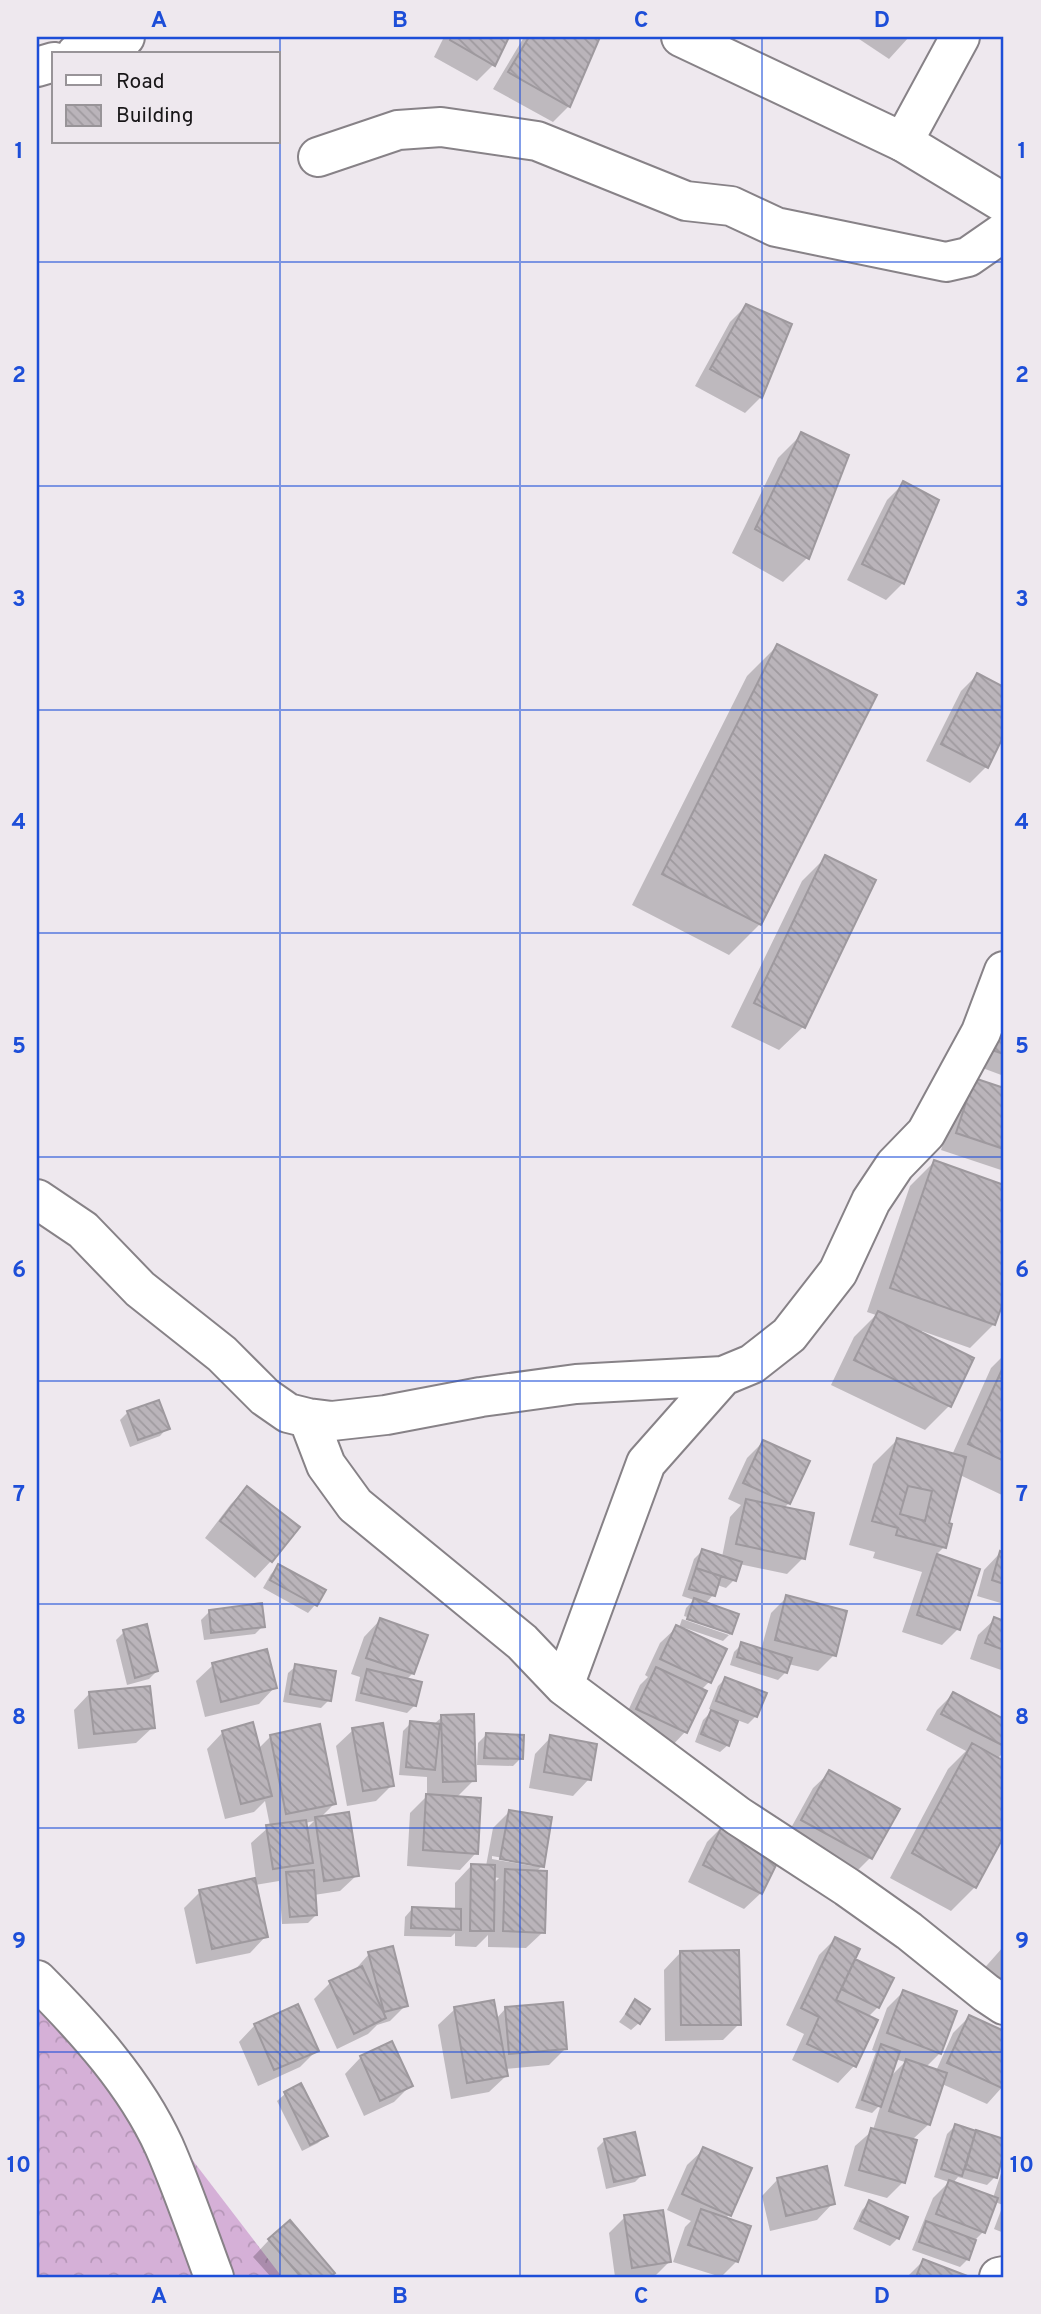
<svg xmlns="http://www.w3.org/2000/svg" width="1041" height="2314" viewBox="0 0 1041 2314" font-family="Overpass,sans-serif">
	<defs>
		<pattern id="forest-crowns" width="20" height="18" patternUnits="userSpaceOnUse" patternTransform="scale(1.75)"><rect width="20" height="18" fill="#d5b0d7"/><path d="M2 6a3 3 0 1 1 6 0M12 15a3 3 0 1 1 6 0" fill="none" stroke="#b697b8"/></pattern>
		<pattern id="building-back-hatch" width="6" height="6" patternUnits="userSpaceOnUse" patternTransform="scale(1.75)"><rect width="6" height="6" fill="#bab4ba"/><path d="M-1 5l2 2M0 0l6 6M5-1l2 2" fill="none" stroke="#9f9a9f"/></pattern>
	</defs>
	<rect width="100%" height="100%" fill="#eee8ee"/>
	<path fill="url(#forest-crowns)" d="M37,1957L282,2277H37Z"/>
	<path fill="#0003" fill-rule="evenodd" d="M444,37H507L493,65L477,81L434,57Z
		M524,37H598L569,106L553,122L493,89Z
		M856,37H909L889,59Z
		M746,306L761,397L745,413L695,386L730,322Z
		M802,434L847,456L807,558L783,582L732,553L778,458Z
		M904,483L903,583L886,600L847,580L887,500Z
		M777,646L760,924L729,955L632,905L747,676Z
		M977,675L1004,689V731L986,767L970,783L926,761L961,691Z
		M826,857L803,1027L779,1050L731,1027L802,881Z
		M1004,996V1076L977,1066Z
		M974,1080L1004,1090V1171L941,1150L958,1096Z
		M934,1162L1004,1187V1294L994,1324L970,1348L922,1331L921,1334L972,1358L949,1406L925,1430L831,1385L854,1337L876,1315L867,1312L910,1186Z
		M1004,1355V1496L960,1475L947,1524L944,1547L936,1555L978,1570L958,1629L942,1645L902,1632L922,1572L873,1558L875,1552L849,1545L873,1464L897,1440L952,1455L991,1368Z
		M128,1412L167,1428L160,1436L130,1447L120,1420Z
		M763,1442L789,1503L784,1508L803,1558L787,1574L739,1564L734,1580L726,1588L717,1585L713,1595L705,1604L731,1633L723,1641L685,1628L684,1630L709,1682L701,1690L704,1692L685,1732L669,1749L621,1726L640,1685L648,1677L645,1675L660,1643L677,1627L679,1628L682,1619L729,1635V1631L684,1616L686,1608L694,1600L682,1596L694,1559L702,1551L722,1557L730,1517L741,1505L728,1499L747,1458Z
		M247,1488L297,1528L271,1561L255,1578L205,1538L231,1504Z
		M1000,1553L1004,1555V1604L977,1596L984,1570Z
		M279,1566L315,1605L308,1613L263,1588L271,1574Z
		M787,1597L834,1655L818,1671L788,1664L786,1672L778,1680L730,1665L734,1652L742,1644L761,1650L771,1613Z
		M209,1612L263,1626L255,1634L204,1640L201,1620Z
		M995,1619L1004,1622V1671L970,1659L978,1635Z
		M380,1620L413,1673L406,1680L415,1705L407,1713L355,1701L360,1677L351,1674L364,1637Z
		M124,1632L157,1671L149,1679L127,1685L116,1640Z
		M213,1665L275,1687L259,1704L205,1717L196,1681Z
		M296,1666L329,1700L321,1708L283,1702L288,1673Z
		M725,1679L756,1716L748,1724L737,1720L728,1745L720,1752L695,1742L703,1720L713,1710L709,1709L718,1686Z
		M90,1693L153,1727L136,1743L78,1749L74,1710Z
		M953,1694L1004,1721V1752L997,1759L1004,1763V1832L975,1887L951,1911L890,1878L948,1769L966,1751L926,1730L937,1710Z
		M442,1717L474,1780L456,1798L476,1853L460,1870L407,1866L410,1813L427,1796V1777L399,1775L403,1731L411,1723L433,1725Z
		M353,1730L392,1785L376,1801L347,1806L336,1746Z
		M223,1732L258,1749L271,1736L335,1803L320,1818L357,1875L340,1891L314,1895L316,1915L308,1923L282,1924L279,1881L255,1885L266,1936L250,1953L196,1964L184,1908L200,1892L256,1880L251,1843L270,1826L265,1801L254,1812L225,1819L207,1749ZM314,1821L306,1829L305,1823Z
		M486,1735L521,1758L513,1766L477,1765L478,1743Z
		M551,1737L589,1779L573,1796L529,1788L535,1754Z
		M830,1772L897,1810L870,1858L854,1874L786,1837L813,1788Z
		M509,1812L542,1866L536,1872L543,1932L526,1948L488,1947V1935L476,1947L455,1946V1933L451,1937L404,1936L405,1917L412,1909L455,1910V1883L471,1866H486L493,1828ZM492,1856L532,1863V1866L492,1859ZM493,1877L499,1878L493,1884Z
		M723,1826L761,1893L744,1909L688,1882L707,1842Z
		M835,1939L849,1966L878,2007L868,2017L876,2021L854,2066L838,2083L792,2060L804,2034L786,2025L819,1955Z
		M1004,1946V1994L980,1973Z
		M680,1953L739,2024L723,2040L665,2041L664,1970Z
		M369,1954L406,2005L390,2021L377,2025L368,2034L337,2049L314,1999L330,1983L353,1972Z
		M903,1992L940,2053L926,2067L936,2071L953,2033L969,2017L1004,2033V2085L987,2104L942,2084L929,2124L912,2140L903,2182L887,2198L844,2186L855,2146L873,2130L881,2104L872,2113L855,2108L876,2052L872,2050L887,2008ZM895,2059L905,2062L889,2078Z
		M635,2001L639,2023L631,2030L619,2022Z
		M506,2008L565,2049L549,2065L505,2069L506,2076L489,2092L451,2099L438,2025L455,2009L496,2019Z
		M255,2025L317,2050L300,2067L258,2086L239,2042Z
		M361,2057L411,2085L394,2102L364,2116L345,2074Z
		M285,2094L326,2135L318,2143L302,2151L277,2101Z
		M955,2126L1004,2141L995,2177L987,2185L958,2177L953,2183L993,2198L1004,2164V2233L994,2229L1003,2205L995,2202L983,2232L974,2241L968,2259L960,2267L912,2250L933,2198L949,2182L934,2177L947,2134Z
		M605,2140L643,2174L635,2182L606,2189L597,2148Z
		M704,2149L729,2215L725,2219L737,2261L721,2277L673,2262L685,2227L691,2221L667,2210L687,2165Z
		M778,2179L833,2203L817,2220L770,2231L762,2196Z
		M870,2202L898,2238L890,2246L853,2229L862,2210Z
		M625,2217L669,2262L654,2277H615L609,2233Z
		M269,2240L332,2273L328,2277H271L253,2257Z
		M923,2261L967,2277H907Z"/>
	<path fill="url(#building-back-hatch)" stroke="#9e999e" stroke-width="2" fill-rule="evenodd" d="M451,37H509L495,66L450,40Z
		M529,37H600L570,107L508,72Z
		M746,304L792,324L762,398L710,369Z
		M801,432L849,455L809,559L755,529Z
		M903,481L939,500L904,584L862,564Z
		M777,644L877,695L761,925L662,874Z
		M977,673L1004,687V735L988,768L941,744Z
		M825,855L876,880L805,1028L754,1003Z
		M1004,1014V1054L992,1050Z
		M974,1078L1004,1088V1149L956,1133Z
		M934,1160L1004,1185V1300L995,1325L890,1288Z
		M878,1311L974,1358L951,1407L854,1360Z
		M1004,1365V1461L968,1444Z
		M159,1400L170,1429L138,1440L127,1411Z
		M897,1438L966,1457L949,1523L952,1524L946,1548L896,1535L898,1528L872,1521ZM908,1486L932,1491L925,1521L900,1514Z
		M763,1440L810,1461L790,1504L743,1483Z
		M247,1486L300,1527L272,1562L220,1521Z
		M746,1499L814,1513L805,1559L736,1544Z
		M702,1549L742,1562L736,1581L696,1568Z
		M1000,1551L1004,1553V1584L992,1580Z
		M937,1554L980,1569L960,1630L917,1615Z
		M278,1564L326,1590L317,1606L270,1580Z
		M696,1568L721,1576L715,1596L689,1589Z
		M786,1595L847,1611L836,1656L775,1640Z
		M694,1598L739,1614L732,1634L687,1619Z
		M262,1603L265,1627L211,1633L209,1610Z
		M994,1617L1004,1621V1650L985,1643Z
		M380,1618L428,1635L414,1674L366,1658Z
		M147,1624L158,1671L135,1678L123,1630Z
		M676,1625L727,1649L711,1683L660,1659Z
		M741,1642L792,1658L787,1673L737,1657Z
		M267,1649L277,1688L221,1702L212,1663Z
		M295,1664L336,1671L331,1701L290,1694Z
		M656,1667L707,1691L687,1733L636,1709Z
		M367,1669L422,1682L416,1706L361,1693Z
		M725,1677L767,1693L757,1717L716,1701Z
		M150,1686L155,1728L94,1734L89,1692Z
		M953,1692L1004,1719V1746L941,1714Z
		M711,1710L738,1721L729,1746L701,1734Z
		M474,1714L476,1781L443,1782L441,1715Z
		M410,1721L440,1724L435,1770L406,1767Z
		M253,1722L272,1796L241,1804L222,1731Z
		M383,1723L394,1786L363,1791L352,1728Z
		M320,1724L336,1804L286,1814L270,1735Z
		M486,1733L524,1735L523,1759L484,1758Z
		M550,1735L597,1744L591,1780L544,1772Z
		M972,1743L1004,1761V1836L976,1888L912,1853Z
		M829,1770L900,1809L872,1859L801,1820Z
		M426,1794L481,1798L478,1854L423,1850Z
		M509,1810L552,1817L544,1867L500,1859Z
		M349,1812L359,1876L324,1881L315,1817Z
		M306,1820L313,1863L273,1869L266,1825Z
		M723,1824L782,1853L762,1894L703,1865Z
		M471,1864L495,1865L494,1931H470Z
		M505,1869L547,1871L545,1933L503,1931Z
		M314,1870L317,1915L290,1917L286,1872Z
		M255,1878L268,1937L212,1949L199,1890Z
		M412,1907L461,1909V1930L411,1928Z
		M835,1937L860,1949L836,2000L878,2020L856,2067L807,2044L819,2017L801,2008Z
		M393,1946L408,2006L384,2012L368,1952Z
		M739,1950L741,2025H681L680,1951Z
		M855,1959L894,1978L879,2008L841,1989Z
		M362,1966L386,2018L354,2034L329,1981Z
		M903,1990L957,2011L941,2054L887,2033Z
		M635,1999L650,2009L640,2024L626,2014Z
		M494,2000L508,2076L467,2083L454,2007Z
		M563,2002L567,2049L509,2054L505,2007Z
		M298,2004L319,2051L274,2070L254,2024Z
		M969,2015L1004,2031V2089L947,2063Z
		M392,2041L413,2086L380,2101L360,2056Z
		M881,2044L900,2051L881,2107L862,2100Z
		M906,2059L947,2073L930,2125L889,2111Z
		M301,2083L328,2136L310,2145L284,2092Z
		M955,2124L976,2131L962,2176L941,2169Z
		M871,2128L917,2140L905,2183L859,2170Z
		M976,2130L1004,2139V2151L997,2178L965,2169Z
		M635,2132L645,2175L614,2182L604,2139Z
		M703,2147L752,2168L731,2216L682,2194Z
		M827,2166L835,2204L786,2216L777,2178Z
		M949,2180L998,2198L985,2233L936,2214Z
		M869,2200L908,2217L899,2239L860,2221Z
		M701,2209L751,2226L738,2262L688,2245Z
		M663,2210L671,2262L632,2268L624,2215Z
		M290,2220L335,2273L330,2277H301L268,2239Z
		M926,2221L976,2240L969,2260L919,2242Z
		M923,2259L970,2277H916Z"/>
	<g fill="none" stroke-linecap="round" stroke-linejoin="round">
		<g stroke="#878287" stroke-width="42">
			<path id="minor" d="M76,54L125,37
				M37,67L54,62
				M903,142L960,37
				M318,157L398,130L441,127L537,141L686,201L731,206L776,227L946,262L968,257L1004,232
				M37,1199L83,1230L140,1289L222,1354L265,1397L288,1413L308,1418L332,1421L386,1415L481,1397L576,1384L723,1376L752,1364L789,1335L838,1272L871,1201L895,1165L926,1133L981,1032L1004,971
				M308,1418L326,1465L355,1505L522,1642L564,1686L738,1816L847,1887L909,1931L986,1993L1004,2005
				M564,1686L646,1463L723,1376
				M37,1980C86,2029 135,2083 164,2146C183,2189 198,2234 214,2277
				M999,2277L1004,2276"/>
		</g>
		<g stroke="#878287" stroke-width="42">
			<path id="major" d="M681,37L903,142L1004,203"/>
		</g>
		<use href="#minor" stroke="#fff" stroke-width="38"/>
		<use href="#major" stroke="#fff" stroke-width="38"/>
	</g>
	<path fill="none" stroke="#1d4ed8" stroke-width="2" stroke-opacity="0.55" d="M280,37V2277M520,37V2277M762,37V2277M37,262H1004M37,486H1004M37,710H1004M37,933H1004M37,1157H1004M37,1381H1004M37,1604H1004M37,1828H1004M37,2052H1004"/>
	<rect width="1041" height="2314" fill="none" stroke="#eee8ee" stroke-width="77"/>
	<rect x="52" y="52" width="228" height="91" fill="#eee8ee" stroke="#989498" stroke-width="2"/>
	<rect x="66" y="75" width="35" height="10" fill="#ffffff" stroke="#989498" stroke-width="2"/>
	<text x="116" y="88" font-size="21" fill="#181618">Road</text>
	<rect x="66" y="105" width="35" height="21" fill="url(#building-back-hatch)" stroke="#989498" stroke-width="2"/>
	<text x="116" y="122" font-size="21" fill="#181618">Building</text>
	<rect x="38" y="38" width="964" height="2238" fill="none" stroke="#1d4ed8" stroke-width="2.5"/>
	<g font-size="23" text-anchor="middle" font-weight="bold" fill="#1d4ed8">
		<text x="159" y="27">A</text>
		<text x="400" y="27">B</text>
		<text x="641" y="27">C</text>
		<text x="882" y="27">D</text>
		<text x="19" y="158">1</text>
		<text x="1022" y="158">1</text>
		<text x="19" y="382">2</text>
		<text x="1022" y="382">2</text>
		<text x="19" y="606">3</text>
		<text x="1022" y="606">3</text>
		<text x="19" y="829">4</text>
		<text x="1022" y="829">4</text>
		<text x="19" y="1053">5</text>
		<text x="1022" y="1053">5</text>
		<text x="19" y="1277">6</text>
		<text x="1022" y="1277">6</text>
		<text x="19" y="1501">7</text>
		<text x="1022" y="1501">7</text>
		<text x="19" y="1724">8</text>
		<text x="1022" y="1724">8</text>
		<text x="19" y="1948">9</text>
		<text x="1022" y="1948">9</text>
		<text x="19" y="2172">10</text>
		<text x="1022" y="2172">10</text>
		<text x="159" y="2303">A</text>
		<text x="400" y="2303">B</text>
		<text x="641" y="2303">C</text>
		<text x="882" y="2303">D</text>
	</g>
</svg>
